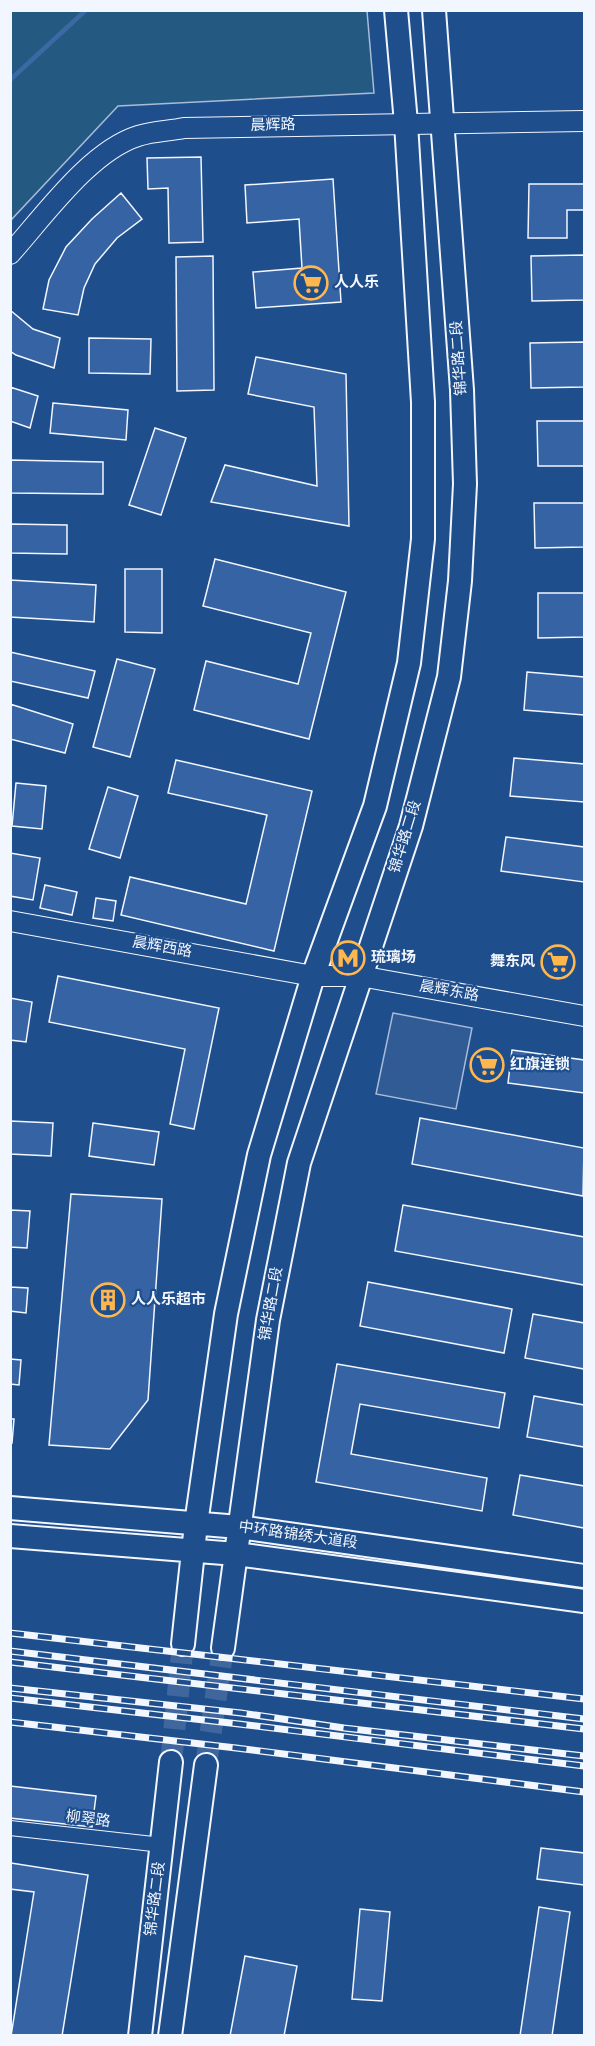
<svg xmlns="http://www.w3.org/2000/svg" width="595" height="2046" viewBox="0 0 595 2046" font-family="Overpass,'Noto Sans SC',sans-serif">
	<rect width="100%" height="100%" fill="#1f4e8c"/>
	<path fill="#245a82" stroke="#a8bbd7" stroke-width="1.5" d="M11,10L367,11L374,93L118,106L11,220Z"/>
	<path fill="#305b95" stroke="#a8bbd7" stroke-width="1.5" d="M393,1013L472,1028L456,1109L376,1094Z"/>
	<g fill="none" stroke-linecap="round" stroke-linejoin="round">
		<path stroke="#3b69a3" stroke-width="4.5" d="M10,80L86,10"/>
	</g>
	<path fill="#3563a3" stroke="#f2f6ff" stroke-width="1.5" d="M201,157L203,242L169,243L168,188L148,189L147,158Z
		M333,179L341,302L256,308L253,272L302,268L299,219L247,223L245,185Z
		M529,184H584V210H567V238H528Z
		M121,193L142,219L117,238L95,264L84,288L78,315L43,309L49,280L66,247L92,219Z
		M584,255V300L532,301L531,256Z
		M213,256L214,390L177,391L176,257Z
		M10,310L33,329L60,338L54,368L16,355L10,351Z
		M89,338L151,339L150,374L89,373Z
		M584,342V387L531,388L530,343Z
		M256,357L346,374L349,526L211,502L225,465L317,486L314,407L248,394Z
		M10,387L38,396L30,428L10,421Z
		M53,403L128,410L126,440L50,433Z
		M537,421H584V466H538Z
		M155,428L186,438L161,515L129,505Z
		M10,460L103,462V494L10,493Z
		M534,503H584V547L535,548Z
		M10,524L67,525V554L10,553Z
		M215,559L346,592L309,739L194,710L206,661L298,684L311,633L203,606Z
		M125,569H162V633L125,632Z
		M10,580L96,585L94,622L10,617Z
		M538,593H584V637L538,638Z
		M10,652L95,671L88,698L10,681Z
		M117,659L155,669L130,757L93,747Z
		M527,672L584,677V715L524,710Z
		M10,704L73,724L65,753L10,739Z
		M514,758L584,764V802L510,796Z
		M176,760L312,791L274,951L121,915L130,877L246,904L267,815L168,793Z
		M16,783L46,786L42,829L12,826Z
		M108,787L138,796L120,858L89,849Z
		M506,837L584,847V882L501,871Z
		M10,853L40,858L33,900L10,896Z
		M45,885L77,892L72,915L40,908Z
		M96,898L116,901L113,921L93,918Z
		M58,976L219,1008L194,1129L170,1124L185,1049L49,1022Z
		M10,998L32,1002L26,1042L10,1040Z
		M512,1050L584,1060V1093L508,1083Z
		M420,1118L584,1148L583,1196L412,1164Z
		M10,1121L53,1123L51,1156L10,1154Z
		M93,1123L159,1132L154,1165L89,1156Z
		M71,1194L162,1199L148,1400L110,1449L49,1445Z
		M403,1205L584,1237V1285L395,1251Z
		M10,1210L30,1211L27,1248L10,1247Z
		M368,1282L512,1309L504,1353L360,1326Z
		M10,1287L28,1288L26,1313L10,1311Z
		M533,1314L584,1323V1369L525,1358Z
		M10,1359L21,1360L19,1385L10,1384Z
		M337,1364L505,1393L499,1428L360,1404L351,1454L487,1478L482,1511L316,1482Z
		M534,1396L584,1405V1447L527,1437Z
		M10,1419H14L12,1443H10Z
		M520,1475L584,1486V1528L513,1515Z
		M10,1786L96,1796L92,1827L10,1818Z
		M541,1848L584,1853V1885L537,1879Z
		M11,1863L88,1875L62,2036H11L34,1892L10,1889Z
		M539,1907L570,1912L552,2036H520Z
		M360,1909L390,1912L382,2001L352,1999Z
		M245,1956L297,1966L284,2036H230Z"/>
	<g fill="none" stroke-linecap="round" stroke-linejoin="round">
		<path stroke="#3f679d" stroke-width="22" stroke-dasharray="22 11" stroke-linecap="butt" d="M171,1762L183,1644
			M206,1765L223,1648"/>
		<g stroke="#f2f6ff" stroke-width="16">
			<path id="street" d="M10,1828L162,1845"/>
		</g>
		<g stroke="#f2f6ff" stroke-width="22">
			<path id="secondary" d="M10,254C44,216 90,151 138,136C153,131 170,131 184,128L584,121
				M10,921L313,976H360L584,1016"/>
		</g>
		<g stroke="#f2f6ff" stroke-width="26">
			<path id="primary" d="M10,1508L239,1527L584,1576
				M10,1536L236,1554L584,1601
				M183,1644L196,1524L226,1314L259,1155L313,976L375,806L409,663L423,539V402L406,123L396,10
				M223,1648L268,1320L299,1163L411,826L449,677L460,581L465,484L462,390L434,10
				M140,2036L171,1762
				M170,2036L206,1765"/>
		</g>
		<use href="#street" stroke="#1f4e8c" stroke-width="14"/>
		<use href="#secondary" stroke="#1f4e8c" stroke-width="20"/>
		<use href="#primary" stroke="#1f4e8c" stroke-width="22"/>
		<g stroke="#f2f6ff" stroke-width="7">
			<path id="rail" d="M10,1633L584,1699
				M10,1651L584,1719
				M10,1662L584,1729
				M10,1688L241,1713L344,1728L584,1756
				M10,1698L239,1724L584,1766
				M10,1722L236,1748L584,1792"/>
		</g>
		<use href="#rail" stroke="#1f4e8c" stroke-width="4.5" stroke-dasharray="14" stroke-linecap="butt"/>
	</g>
	<defs>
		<g id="supermarket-ring" transform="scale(1.725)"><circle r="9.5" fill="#1f4e8c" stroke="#ffb74d" stroke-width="1.5"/><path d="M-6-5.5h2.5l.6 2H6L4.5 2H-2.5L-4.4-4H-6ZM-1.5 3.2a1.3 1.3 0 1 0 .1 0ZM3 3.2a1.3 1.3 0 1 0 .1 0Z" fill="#ffb74d"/></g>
		<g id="metro-ring" transform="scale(1.725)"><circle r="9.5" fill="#1f4e8c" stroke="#ffb74d" stroke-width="1.5"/><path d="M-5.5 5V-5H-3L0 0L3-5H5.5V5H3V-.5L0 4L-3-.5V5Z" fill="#ffb74d"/></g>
		<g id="building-ring" transform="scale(1.725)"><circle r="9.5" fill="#1f4e8c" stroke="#ffb74d" stroke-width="1.5"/><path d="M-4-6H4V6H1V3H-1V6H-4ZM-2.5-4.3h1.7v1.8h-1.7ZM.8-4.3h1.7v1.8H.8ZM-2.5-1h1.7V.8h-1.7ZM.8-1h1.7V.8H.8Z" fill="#ffb74d"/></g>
	</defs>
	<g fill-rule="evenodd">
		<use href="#supermarket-ring" x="311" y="283"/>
		<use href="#metro-ring" x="348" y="958"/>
		<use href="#supermarket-ring" x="558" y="962"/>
		<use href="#supermarket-ring" x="487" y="1065"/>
		<use href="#building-ring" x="108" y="1300"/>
	</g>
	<g text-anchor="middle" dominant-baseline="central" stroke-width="4.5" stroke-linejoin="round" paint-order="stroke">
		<g font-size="15" fill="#f2f6ff" stroke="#1f4e8c">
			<text transform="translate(273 126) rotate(-1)">晨辉路</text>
			<text transform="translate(460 358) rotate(-94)">锦华路二段</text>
			<text transform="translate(406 837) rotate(-73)">锦华路二段</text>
			<text transform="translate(162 948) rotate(10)">晨辉西路</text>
			<text transform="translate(449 992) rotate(10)">晨辉东路</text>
			<text transform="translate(272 1304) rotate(-80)">锦华路二段</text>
			<text transform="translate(298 1536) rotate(8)">中环路锦绣大道段</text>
			<text transform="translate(88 1820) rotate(7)">柳翠路</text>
			<text transform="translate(156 1899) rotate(-83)">锦华路二段</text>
		</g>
		<g font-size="15" font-weight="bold" fill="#f2f6ff" stroke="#1f4e8c" text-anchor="start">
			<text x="334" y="283">人人乐</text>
			<text x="371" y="958">琉璃场</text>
			<text x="535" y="962" text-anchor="end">舞东风</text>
			<text x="510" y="1065">红旗连锁</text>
			<text x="131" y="1300">人人乐超市</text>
		</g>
	</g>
	<rect width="595" height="2046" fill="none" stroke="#f2f6ff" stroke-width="24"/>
</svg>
